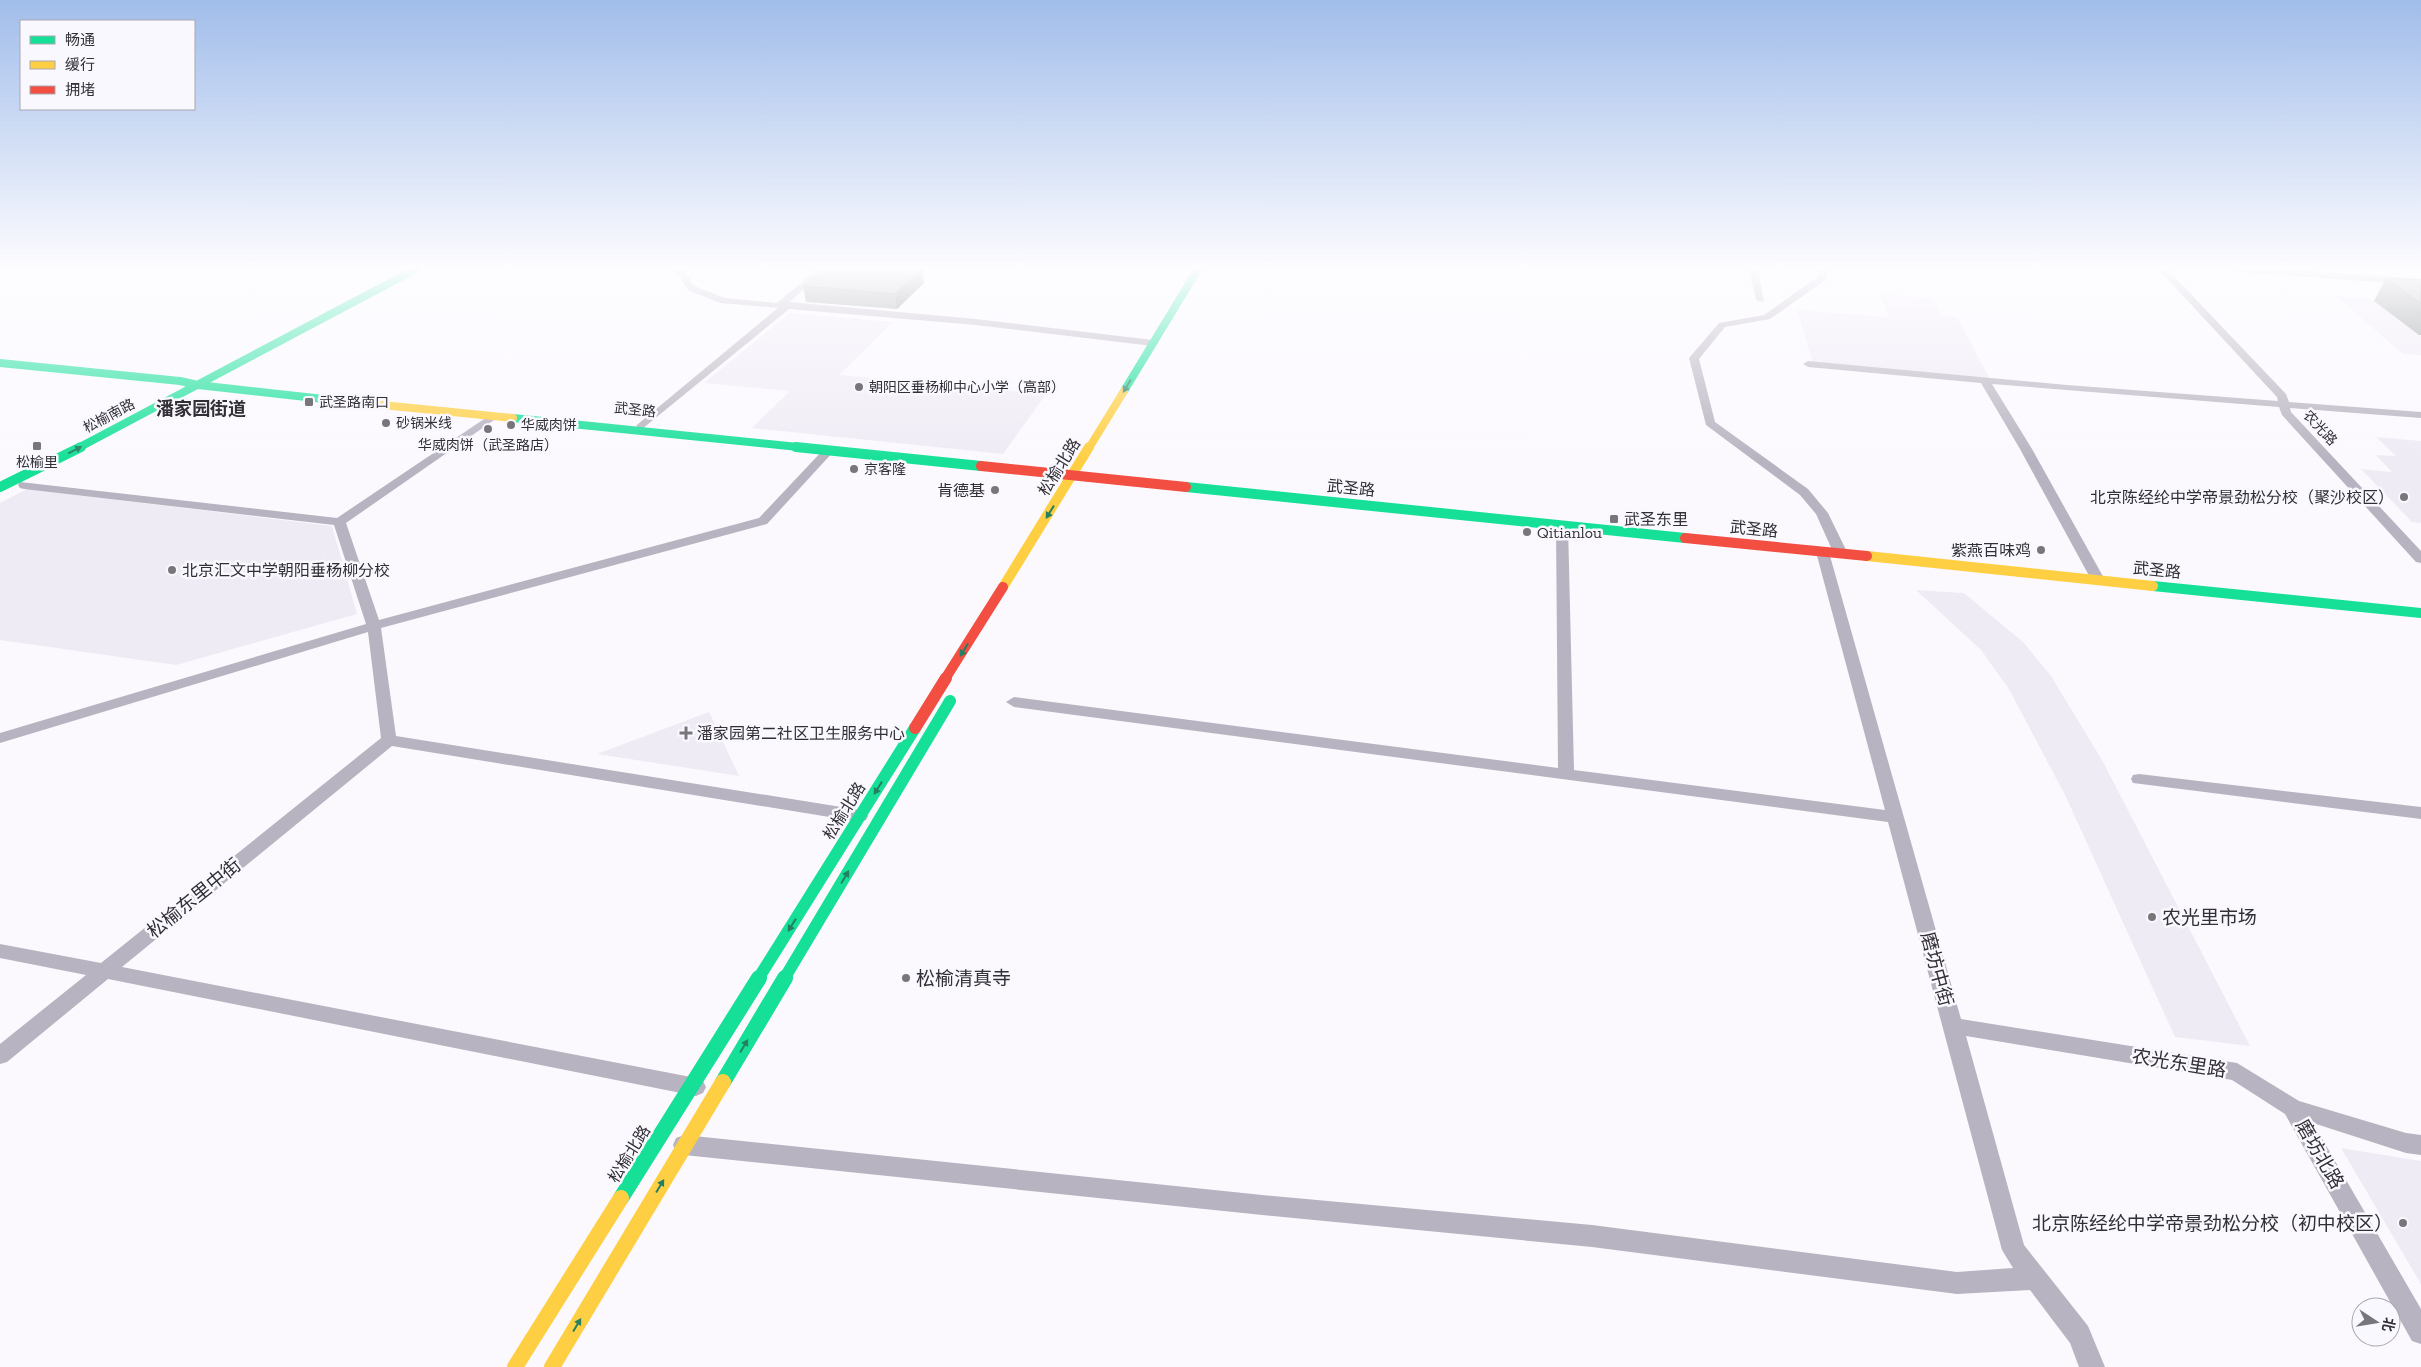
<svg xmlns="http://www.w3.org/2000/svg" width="2421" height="1367" viewBox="0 0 2421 1367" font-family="'Zilla Slab','Noto Sans SC',serif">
	<rect width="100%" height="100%" fill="#fbf9fe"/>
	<path fill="#efebf5" d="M1879,294L1933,298L1942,316L1957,317L1990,379L1813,363L1797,310L1889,317Z
		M2336,296L2421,303V355L2403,354Z
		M790,313L893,322L839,375L1046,394L1003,454L752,428L790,391L704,383Z
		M2376,437L2421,441V523L2412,522L2361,469L2392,472L2376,455L2396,456Z
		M27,489L332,526L357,614L176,665L0,640V503Z
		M1916,590L1964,593L2023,642L2051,676L2102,760L2250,1046L2175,1037L2066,797L2009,689L1981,650Z
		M709,712L739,776L597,754Z
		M2341,1148L2421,1161V1284Z"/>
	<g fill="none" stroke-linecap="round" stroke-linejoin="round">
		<path fill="#b8b3c0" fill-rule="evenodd" d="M674,269H683L694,286L725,298L777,303L817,269H827L789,302L976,319L1153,340L1158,343L1153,346L976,325L789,309L642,429L636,426L638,424L778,308L720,303L688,290Z
			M1749,269H1758L1764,302L1756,300Z
			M1819,269H1827V279L1770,319L1725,327L1699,359L1715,422L1808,489L1828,513L1848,554L1841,558L1834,554L1816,514L1800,495L1706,425L1689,358L1719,323L1764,315L1819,276Z
			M2158,269H2167L2286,394L2289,402L2421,412V418L2290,408L2291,412L2421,551V563L2416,562L2282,415L2279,407L1992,384L2032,449L2105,580L2103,583H2093L2020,449L1981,383L1808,367L1803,364L1808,361L2067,385L2278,401L2277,397Z
			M2234,269H2280L2421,279V285L2238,272Z
			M493,413L499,416L497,418L346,523L379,620L759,518L824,449L828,448L834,451L767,524L381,628L396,736L860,810L866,812L868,816L866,820L860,822L392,746L122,967L696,1078L703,1081L706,1087L703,1093L696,1096L108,979L7,1062L0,1064V1044L86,975L0,958V944L101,963L381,738L368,632L0,743V733L366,624L334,525L24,489L20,488L18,485L20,482L337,518Z
			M1562,522L1568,526L1574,770L1885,810L1816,552L1823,548L1828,549L1961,1019L2237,1063L2299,1101L2406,1133L2421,1135V1155L2406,1153L2313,1123L2421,1309V1344L2412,1341L2285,1114L2232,1080L1966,1036L2024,1245L2088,1326L2105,1367H2079L2070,1343L2030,1290L1957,1294L1592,1247L1273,1216L684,1155L676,1152L673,1145L676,1138L684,1135L1273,1196L1592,1225L1957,1272L2013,1268L2002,1250L1888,822L1014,707L1006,702L1014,697L1558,768L1556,526Z
			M2139,774L2421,807V819L2133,783L2131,779L2133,775Z"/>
		<path stroke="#16e098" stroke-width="8" d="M0,363L180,381L198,385L342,401
			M1124,391L1198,269
			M513,418L808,448
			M78,448L416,269"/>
		<path stroke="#16e098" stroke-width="10" d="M796,447L981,466
			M0,487L81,447
			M1186,487L1685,538
			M2153,586L2421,613"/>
		<path stroke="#16e098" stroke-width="12" d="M758,979L915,728
			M784,979L950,701"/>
		<path stroke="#16e098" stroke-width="16" d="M723,1082L785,978
			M621,1198L759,978"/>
		<path stroke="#ffcf43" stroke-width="8" d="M342,401L513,418
			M1089,448L1124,391"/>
		<path stroke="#ffcf43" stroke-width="10" d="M1867,556L2153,586
			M1003,587L1089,447"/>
		<path stroke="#ffcf43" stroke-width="16" d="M515,1367L621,1198
			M552,1367L723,1082"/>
		<path stroke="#f24e42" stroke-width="10" d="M981,466L1186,487
			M1685,538L1867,556
			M945,679L1003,587"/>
		<path stroke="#f24e42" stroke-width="12" d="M915,728L946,678"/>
	</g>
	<path fill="#8a908c" d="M2386,278L2421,280V335H2419L2374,301Z
		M924,283L897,309L806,302L803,286Z"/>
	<path fill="#717672" d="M921,269H922L924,283L897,309L895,294Z"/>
	<path fill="#a1a8a3" stroke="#717672" d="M826,269H921L895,294L803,286Z
		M2386,278L2421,280V304Z"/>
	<defs><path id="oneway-solid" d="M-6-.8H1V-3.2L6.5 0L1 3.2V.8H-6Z" transform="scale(1.25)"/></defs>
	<g fill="#257f62">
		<use href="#oneway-solid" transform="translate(1127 386) rotate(121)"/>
		<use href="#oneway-solid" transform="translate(75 450) rotate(-27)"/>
		<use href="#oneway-solid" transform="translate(1050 512) rotate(122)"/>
		<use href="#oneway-solid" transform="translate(964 650) rotate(122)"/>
		<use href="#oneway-solid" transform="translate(878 788) rotate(122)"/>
		<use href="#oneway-solid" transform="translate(845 877) rotate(-59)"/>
		<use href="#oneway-solid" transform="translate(792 925) rotate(122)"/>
		<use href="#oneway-solid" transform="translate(744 1046) rotate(-59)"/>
		<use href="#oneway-solid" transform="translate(660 1186) rotate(-59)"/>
		<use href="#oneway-solid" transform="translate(577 1325) rotate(-59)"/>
	</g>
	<linearGradient id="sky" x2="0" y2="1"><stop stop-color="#a1bdea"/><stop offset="0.58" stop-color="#fdfcff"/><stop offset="1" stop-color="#fdfcff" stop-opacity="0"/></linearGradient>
	<rect width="2421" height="461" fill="url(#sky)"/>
	<g fill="#78767b" stroke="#faf8ff" stroke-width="2">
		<circle cx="859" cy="387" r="5"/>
		<rect x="304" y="397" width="10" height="10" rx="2.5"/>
		<circle cx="386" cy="423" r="5"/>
		<circle cx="511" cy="425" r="5"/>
		<circle cx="488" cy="429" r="5"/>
		<rect x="32" y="441" width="10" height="10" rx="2.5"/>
		<circle cx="854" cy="469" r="5"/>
		<circle cx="995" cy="490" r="5"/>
		<circle cx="2404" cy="497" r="5"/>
		<rect x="1609" y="514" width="10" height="10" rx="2.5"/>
		<circle cx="1527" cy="532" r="5"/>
		<circle cx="2041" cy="550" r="5"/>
		<circle cx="172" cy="570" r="5"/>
		<path d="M683.5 725.5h5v5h5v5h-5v5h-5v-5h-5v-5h5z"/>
		<circle cx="2152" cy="917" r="5"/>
		<circle cx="906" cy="978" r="5"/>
		<circle cx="2403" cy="1223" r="5"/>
	</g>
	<g text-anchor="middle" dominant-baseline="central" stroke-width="5" stroke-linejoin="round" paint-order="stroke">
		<g font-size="14" fill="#323035" stroke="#faf8ff" text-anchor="start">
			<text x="869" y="387">朝阳区垂杨柳中心小学（高部）</text>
			<text x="319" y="402">武圣路南口</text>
			<text x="396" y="423">砂锅米线</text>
			<text x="521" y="425">华威肉饼</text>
			<text x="488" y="445" text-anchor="middle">华威肉饼（武圣路店）</text>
			<text x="37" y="462" text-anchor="middle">松榆里</text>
			<text x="864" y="469">京客隆</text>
		</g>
		<g font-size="14" fill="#323035" stroke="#faf8ff">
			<text transform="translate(635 410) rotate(6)">武圣路</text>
			<text transform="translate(109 416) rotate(-28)">松榆南路</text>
			<text transform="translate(2320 428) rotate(47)">农光路</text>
		</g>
		<g font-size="16" fill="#323035" stroke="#faf8ff">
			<text transform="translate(1059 467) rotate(-58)">松榆北路</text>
			<text transform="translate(1351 488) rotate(6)">武圣路</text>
			<text transform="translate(1754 529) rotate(6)">武圣路</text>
			<text transform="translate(2157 570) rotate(6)">武圣路</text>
			<text transform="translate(844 811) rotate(-58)">松榆北路</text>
			<text transform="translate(629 1154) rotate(-58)">松榆北路</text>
		</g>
		<g font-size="16" fill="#323035" stroke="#faf8ff" text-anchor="start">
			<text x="985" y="490" text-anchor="end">肯德基</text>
			<text x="2394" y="497" text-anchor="end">北京陈经纶中学帝景劲松分校（聚沙校区）</text>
			<text x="1624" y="519">武圣东里</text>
			<text x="1537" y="532">Qitianlou</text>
			<text x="2031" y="550" text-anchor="end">紫燕百味鸡</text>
			<text x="182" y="570">北京汇文中学朝阳垂杨柳分校</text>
			<text x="697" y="733">潘家园第二社区卫生服务中心</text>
		</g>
		<g font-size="18" font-weight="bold" fill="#323035" stroke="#faf8ff">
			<text x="201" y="409">潘家园街道</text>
		</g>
		<g font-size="19" fill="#323035" stroke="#faf8ff">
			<text transform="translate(194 898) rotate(-39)">松榆东里中街</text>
			<text transform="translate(1937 969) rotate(75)">磨坊中街</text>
			<text transform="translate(2179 1063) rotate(9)">农光东里路</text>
			<text transform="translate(2320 1154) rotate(60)">磨坊北路</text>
		</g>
		<g font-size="19" fill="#323035" stroke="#faf8ff" text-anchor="start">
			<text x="2162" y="917">农光里市场</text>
			<text x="916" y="978">松榆清真寺</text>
			<text x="2393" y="1223" text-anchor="end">北京陈经纶中学帝景劲松分校（初中校区）</text>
		</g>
	</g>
	<rect x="20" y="20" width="175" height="90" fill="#faf8ff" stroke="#aaa8ae"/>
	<rect x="30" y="36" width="25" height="8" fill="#16e098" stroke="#aaa8ae"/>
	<text x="65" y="45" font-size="15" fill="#323035">畅通</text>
	<rect x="30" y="61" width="25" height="8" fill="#ffcf43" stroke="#aaa8ae"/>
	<text x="65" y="70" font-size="15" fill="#323035">缓行</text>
	<rect x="30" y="86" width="25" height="8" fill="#f24e42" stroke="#aaa8ae"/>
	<text x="65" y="95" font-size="15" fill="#323035">拥堵</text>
	<g transform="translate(2376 1322) rotate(102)"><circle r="24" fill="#faf8ff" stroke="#aaa8ae"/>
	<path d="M0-4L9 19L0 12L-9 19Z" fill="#78767b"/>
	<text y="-8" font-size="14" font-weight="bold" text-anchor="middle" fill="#323035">北</text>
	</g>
</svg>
